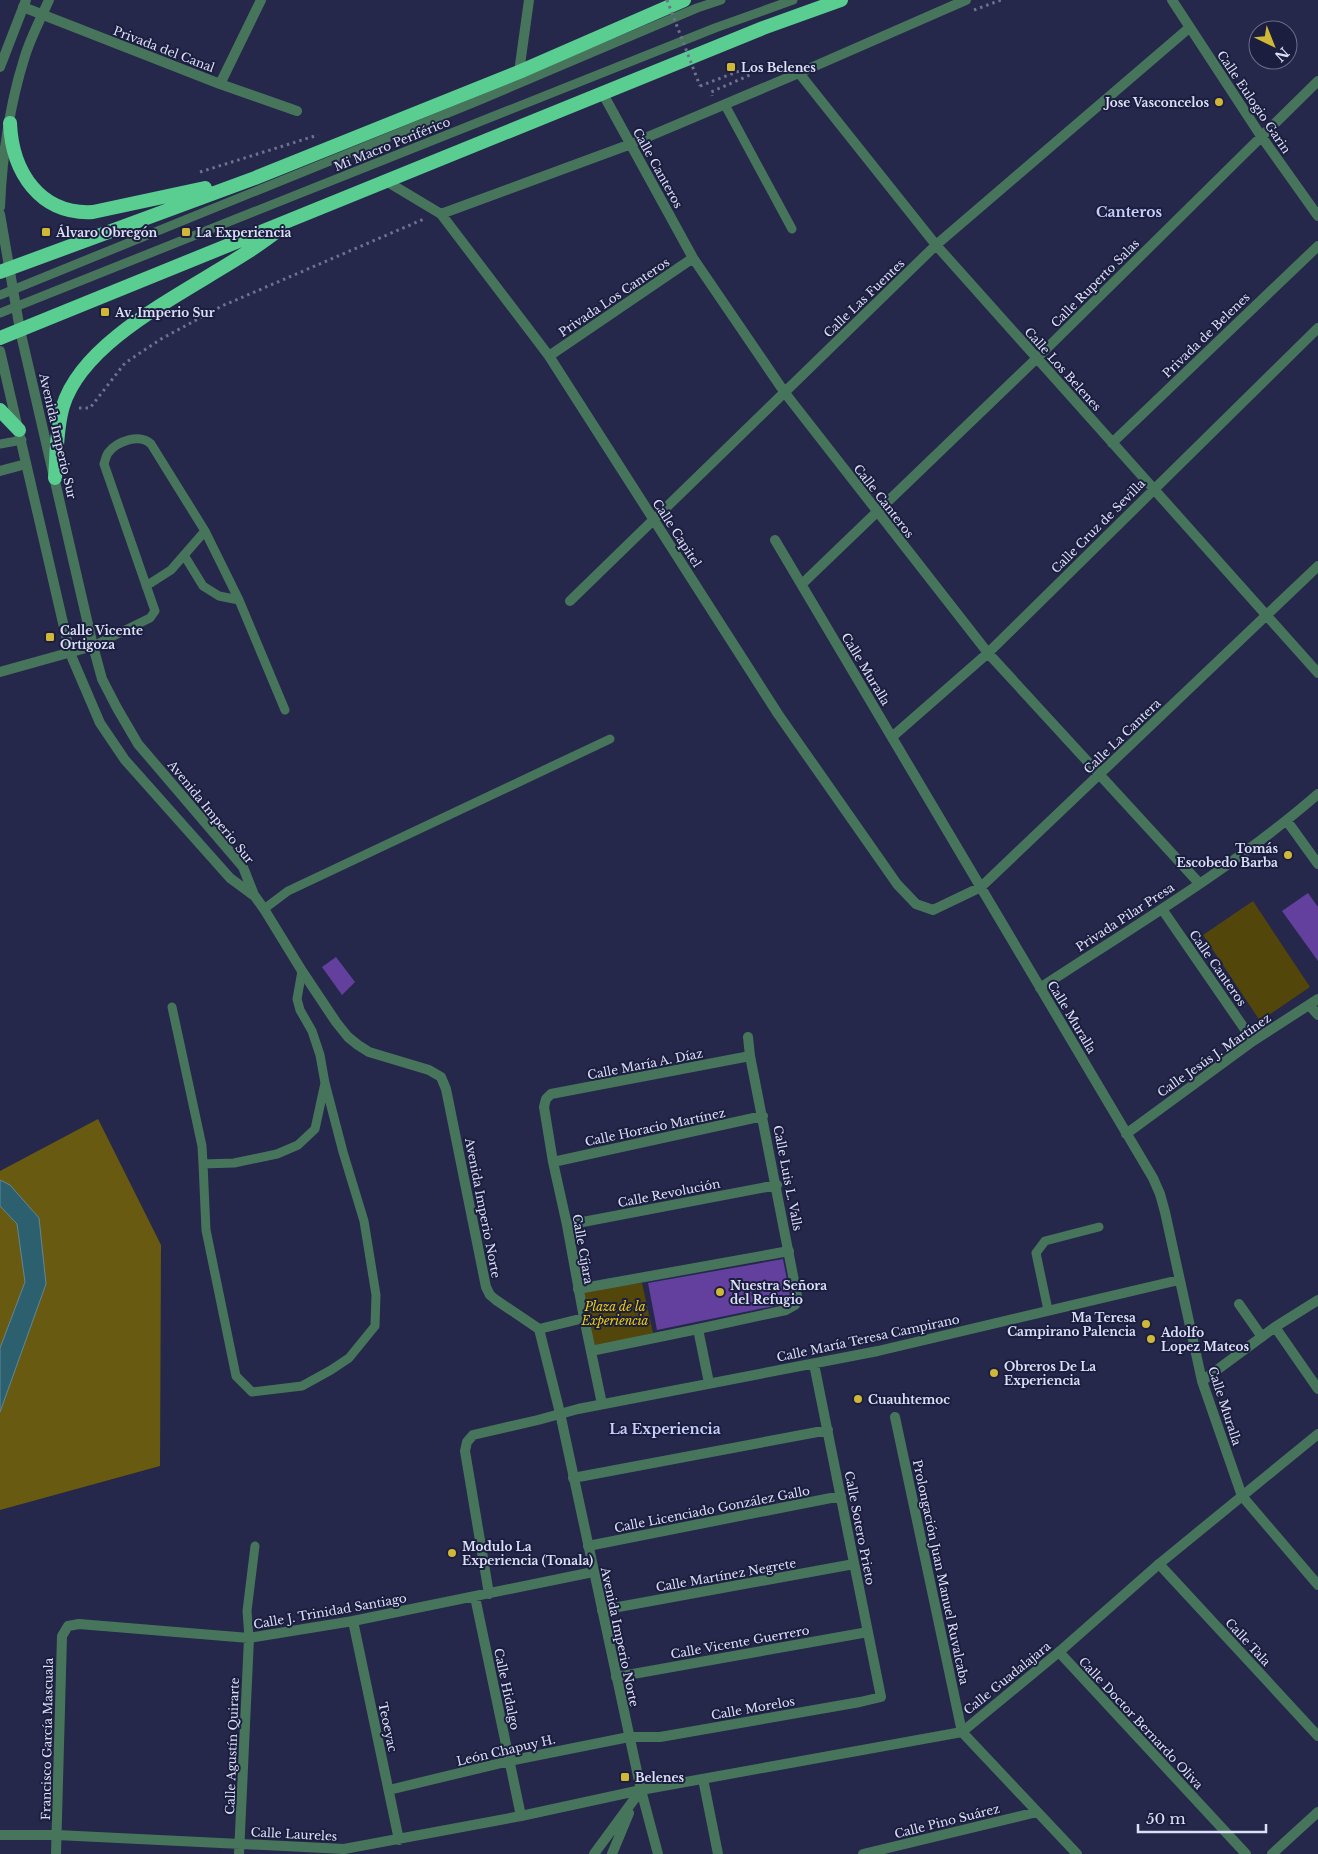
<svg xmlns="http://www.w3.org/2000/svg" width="1318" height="1854" viewBox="0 0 1318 1854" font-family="'Libre Baskerville',serif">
	<rect width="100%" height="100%" fill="#25284a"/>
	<path fill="#52460b" d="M1253,901L1310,987L1260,1021L1203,935Z
		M642,1283L653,1333L593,1347L581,1289Z"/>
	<path fill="#685a11" d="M98,1119L161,1245L160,1466L0,1510V1171Z"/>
	<path fill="#2c606e" stroke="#618697" d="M0,1180L10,1185L39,1218L46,1284L0,1412V1348L25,1282L17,1224L0,1206Z"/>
	<path fill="#633f9e" d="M1308,893L1318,907V961L1282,911Z
		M336,957L355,982L342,995L322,967Z
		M783,1259L790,1296L789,1300L784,1304L657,1330L648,1283Z"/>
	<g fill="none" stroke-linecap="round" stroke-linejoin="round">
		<path stroke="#6f728f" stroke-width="3" stroke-dasharray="2.5 4" stroke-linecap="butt" d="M974,10L1001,0
			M700,86L747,68L750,75L711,92L712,96
			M200,172L318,135
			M79,408H90L125,363L161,339L222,306L424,219"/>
		<path stroke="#47755b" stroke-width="9" d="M725,105L792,229
			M0,295L480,100L697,8L721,0
			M0,313L715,28L793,0
			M0,444L22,440
			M184,555L203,586L219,596L239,600
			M146,586L171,570L205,531
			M93,646L150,618L155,611L104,464C105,461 106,456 108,453C117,441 140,433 151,444L205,531L239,600L285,710
			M264,909L288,891L610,739
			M172,1007L202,1146L203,1164L234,1163L277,1154L298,1145L315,1129L325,1083L320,1055L312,1031L300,1010L297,999L302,971
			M203,1164L206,1230L236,1376L252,1392L302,1386L331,1370L349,1358L375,1326L376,1295L364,1221L343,1152L325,1083
			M1048,1310L1036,1253L1045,1241L1099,1227
			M249,1638L247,1611L255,1546"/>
		<path stroke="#47755b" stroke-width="10" d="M578,1289L789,1251
			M584,1318L602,1404
			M591,1351L698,1329"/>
		<path stroke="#47755b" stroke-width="10" d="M1172,0L1261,136L1318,216
			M23,7L220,84L297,111
			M519,72L529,0
			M799,73L936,245L1318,673
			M220,84L261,0
			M603,94L693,258L785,393L988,653L1199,883
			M386,181L441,214L549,356L778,714L897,884L916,904L933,910L981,887L1318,566
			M441,214L631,144L799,73L966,0
			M549,356L693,258
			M1112,443L1318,246
			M0,471L26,464
			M775,540L1153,1178L1160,1194L1165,1212L1202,1381L1242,1496L1318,1585
			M802,584L1037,358L1318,81
			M570,601L936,245L1189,28
			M0,672L93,646
			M892,737L988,653L1318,328
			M1287,821L1318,864
			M1162,909L1253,1041
			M1040,988C1134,926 1233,868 1318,794
			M1309,1005L1318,1015
			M1126,1134L1253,1041L1318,999
			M553,1162L763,1116
			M567,1225L777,1185
			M1239,1304L1262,1337
			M1275,1327L1318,1389
			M539,1329L584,1318L567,1225L553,1162L544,1107L546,1099L551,1094L750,1056
			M1202,1381L1275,1327L1318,1300
			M709,1383L698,1329L786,1310L795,1305L797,1296L750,1056L748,1037
			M895,1417L962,1732L1077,1854
			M573,1478L828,1430
			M588,1546L841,1496
			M1159,1564L1318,1736
			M489,1594L465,1451L467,1442L473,1435L538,1420L578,1409L878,1351L1179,1280
			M475,1597L521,1816
			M602,1610L854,1564
			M353,1621L399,1840
			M1059,1652L1246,1854
			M616,1677L868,1632
			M703,1779L718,1854
			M389,1790L509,1761L629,1737H660L860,1702L881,1697L814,1364
			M641,1790L658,1854
			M0,1835H57L344,1849L521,1816L641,1790
			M56,1854L62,1636L68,1626L79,1624L249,1638L353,1621L593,1572
			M239,1854L249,1638
			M594,1854L641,1790
			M612,1854L629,1813
			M863,1854L1037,1812
			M1272,1854L1318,1812"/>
		<path stroke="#47755b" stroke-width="10" d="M0,67L26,0
			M0,207C2,158 10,103 25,56C31,37 41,18 49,0
			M0,214L20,330L93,646L102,679L117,708L138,744L243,867L254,895L264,909L302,971L336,1022L348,1037L358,1045L369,1052L429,1070L441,1077L446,1089L486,1287L490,1295L496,1300L539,1329L560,1413L641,1790L962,1732L1059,1652L1159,1564L1318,1434
			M0,351L70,653L100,723L125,760L230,878L253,895"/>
		<path stroke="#59ce90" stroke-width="14" d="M10,123C12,172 40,215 93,212L205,188
			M0,272L255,178L519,72L684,0
			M0,338L763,28L841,0
			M0,410L19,430
			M55,478C57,455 56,429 63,406C87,328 220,279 281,228"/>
		<path stroke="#6f728f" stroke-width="3" stroke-dasharray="2.5 4" stroke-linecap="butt" d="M667,0L700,86"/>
	</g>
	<g fill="#d0b736" stroke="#1b1e3f" stroke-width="2">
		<rect x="726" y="62" width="10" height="10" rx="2.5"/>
		<circle cx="1219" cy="102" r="5"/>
		<rect x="41" y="227" width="10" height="10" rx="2.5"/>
		<rect x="181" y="227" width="10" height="10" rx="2.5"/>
		<rect x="100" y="307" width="10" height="10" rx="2.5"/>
		<rect x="45" y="632" width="10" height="10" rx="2.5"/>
		<circle cx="1288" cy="855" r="5"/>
		<circle cx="720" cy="1292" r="5"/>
		<circle cx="1146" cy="1324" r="5"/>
		<circle cx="1151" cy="1339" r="5"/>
		<circle cx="994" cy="1373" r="5"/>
		<circle cx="858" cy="1399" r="5"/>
		<circle cx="452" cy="1553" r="5"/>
		<rect x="620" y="1772" width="10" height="10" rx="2.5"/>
	</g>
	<g text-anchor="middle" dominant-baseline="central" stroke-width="4" stroke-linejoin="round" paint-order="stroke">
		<g font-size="12" fill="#dce0f6" stroke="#1b1e3f">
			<text transform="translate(164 49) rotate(21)">Privada del Canal</text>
			<text transform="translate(1254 102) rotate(56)">Calle Eulogio Garin</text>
			<text transform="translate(392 144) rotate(-22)">Mi Macro Periférico</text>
			<text transform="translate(658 168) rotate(61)">Calle Canteros</text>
			<text transform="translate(1095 283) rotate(-45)">Calle Ruperto Salas</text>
			<text transform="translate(614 297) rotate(-34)">Privada Los Canteros</text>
			<text transform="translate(864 298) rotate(-44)">Calle Las Fuentes</text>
			<text transform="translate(1206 335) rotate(-44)">Privada de Belenes</text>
			<text transform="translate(1063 369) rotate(48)">Calle Los Belenes</text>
			<text transform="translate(58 436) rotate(77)">Avenida Imperio Sur</text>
			<text transform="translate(884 501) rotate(52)">Calle Canteros</text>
			<text transform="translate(1098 526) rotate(-45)">Calle Cruz de Sevilla</text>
			<text transform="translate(677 533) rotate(57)">Calle Capitel</text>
			<text transform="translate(866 669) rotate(59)">Calle Muralla</text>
			<text transform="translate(1122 736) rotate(-44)">Calle La Cantera</text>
			<text transform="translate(211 812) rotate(51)">Avenida Imperio Sur</text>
			<text transform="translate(1125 917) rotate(-33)">Privada Pilar Presa</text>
			<text transform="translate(1218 968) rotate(55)">Calle Canteros</text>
			<text transform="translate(1072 1017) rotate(59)">Calle Muralla</text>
			<text transform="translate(1214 1055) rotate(-35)">Calle Jesús J. Martínez</text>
			<text transform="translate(645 1064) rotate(-11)">Calle María A. Díaz</text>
			<text transform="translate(655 1127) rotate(-12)">Calle Horacio Martínez</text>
			<text transform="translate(788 1178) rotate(79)">Calle Luis L. Valls</text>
			<text transform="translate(669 1193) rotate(-11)">Calle Revolución</text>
			<text transform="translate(483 1208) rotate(79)">Avenida Imperio Norte</text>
			<text transform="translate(583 1249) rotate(80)">Calle Cíjara</text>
			<text transform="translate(868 1338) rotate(-12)">Calle María Teresa Campirano</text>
			<text transform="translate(1225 1406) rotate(72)">Calle Muralla</text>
			<text transform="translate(712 1509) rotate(-11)">Calle Licenciado González Gallo</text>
			<text transform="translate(860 1528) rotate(79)">Calle Sotero Prieto</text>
			<text transform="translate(941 1572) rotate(78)">Prolongación Juan Manuel Ruvalcaba</text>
			<text transform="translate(726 1575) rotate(-10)">Calle Martínez Negrete</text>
			<text transform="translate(330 1611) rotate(-10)">Calle J. Trinidad Santiago</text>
			<text transform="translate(620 1637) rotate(78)">Avenida Imperio Norte</text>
			<text transform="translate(740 1642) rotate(-10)">Calle Vicente Guerrero</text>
			<text transform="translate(1248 1642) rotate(47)">Calle Tala</text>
			<text transform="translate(1007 1678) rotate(-39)">Calle Guadalajara</text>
			<text transform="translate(507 1689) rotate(78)">Calle Hidalgo</text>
			<text transform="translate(753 1708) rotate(-10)">Calle Morelos</text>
			<text transform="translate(1141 1723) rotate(47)">Calle Doctor Bernardo Oliva</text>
			<text transform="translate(388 1727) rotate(78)">Teoeyac</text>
			<text transform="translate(47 1739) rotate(-89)">Francisco García Mascuala</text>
			<text transform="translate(232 1746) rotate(-88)">Calle Agustín Quirarte</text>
			<text transform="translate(506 1750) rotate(-13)">León Chapuy H.</text>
			<text transform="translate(947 1821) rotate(-14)">Calle Pino Suárez</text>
			<text transform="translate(294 1834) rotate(3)">Calle Laureles</text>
		</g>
		<g font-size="12" font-weight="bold" fill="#dce0f6" stroke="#1b1e3f" text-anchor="start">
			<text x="741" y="67">Los Belenes</text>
			<text x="1209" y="102" text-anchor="end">Jose Vasconcelos</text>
			<text x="56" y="232">Álvaro Obregón</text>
			<text x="196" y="232">La Experiencia</text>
			<text x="115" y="312">Av. Imperio Sur</text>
			<text x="60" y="630">Calle Vicente<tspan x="60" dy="14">Ortigoza</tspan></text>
			<text x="1278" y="848" text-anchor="end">Tomás<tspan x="1278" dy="14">Escobedo Barba</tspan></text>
			<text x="730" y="1285">Nuestra Señora<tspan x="730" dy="14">del Refugio</tspan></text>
			<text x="1136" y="1317" text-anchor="end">Ma Teresa<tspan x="1136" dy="14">Campirano Palencia</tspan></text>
			<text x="1161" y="1332">Adolfo<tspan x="1161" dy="14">Lopez Mateos</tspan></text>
			<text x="1004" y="1366">Obreros De La<tspan x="1004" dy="14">Experiencia</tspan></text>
			<text x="868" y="1399">Cuauhtemoc</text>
			<text x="462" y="1546">Modulo La<tspan x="462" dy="14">Experiencia (Tonala)</tspan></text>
			<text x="635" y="1777">Belenes</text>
		</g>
		<g font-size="12" font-style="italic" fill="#f3d200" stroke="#1b1e3f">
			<text x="615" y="1306">Plaza de la<tspan x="615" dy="14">Experiencia</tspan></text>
		</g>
		<g font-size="14" font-weight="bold" fill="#c7cefb" stroke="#1b1e3f">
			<text x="1129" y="212">Canteros</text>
			<text x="665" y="1429">La Experiencia</text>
		</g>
	</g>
	<g transform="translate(1273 45) rotate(137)"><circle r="24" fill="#1b1e3f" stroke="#686c88"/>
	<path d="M0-4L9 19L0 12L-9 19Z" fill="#d0b736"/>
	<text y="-8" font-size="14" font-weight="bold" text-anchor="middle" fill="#dce0f6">N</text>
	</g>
	<path d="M1138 1824v8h128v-8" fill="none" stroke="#dce0f6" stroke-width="2.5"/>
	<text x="1146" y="1824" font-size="15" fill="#dce0f6" stroke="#1b1e3f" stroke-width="4" paint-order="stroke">50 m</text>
</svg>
